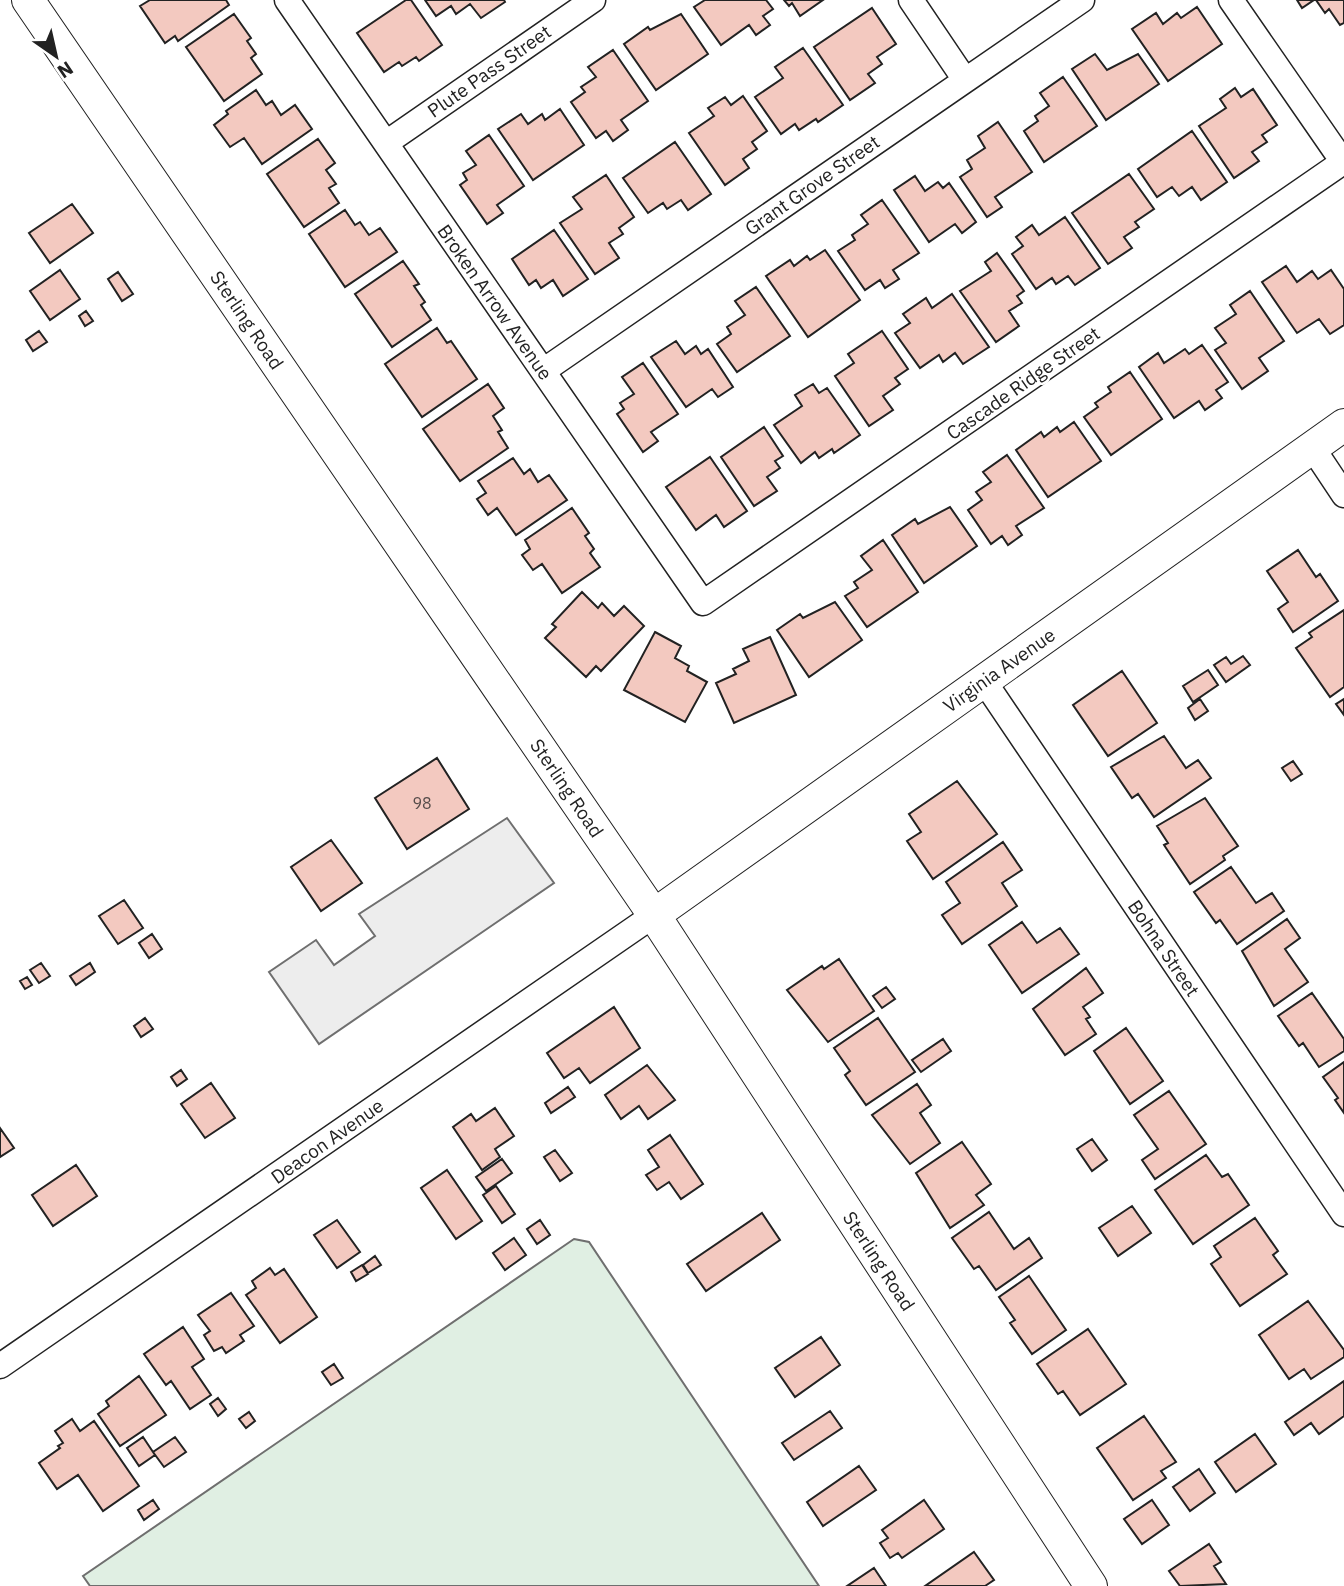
<svg xmlns="http://www.w3.org/2000/svg" width="1344" height="1586" viewBox="0 0 1344 1586" font-family="'IBM Plex Sans',sans-serif">
	<rect width="100%" height="100%" fill="#fff"/>
	<path fill="#e0efe3" stroke="#6f6f6f" stroke-width="2" d="M574,1239L589,1242L819,1586H90L83,1576Z"/>
	<path fill="#ededed" stroke="#6f6f6f" stroke-width="2" d="M507,818L554,883L319,1044L269,972L316,940L334,965L375,936L359,914Z"/>
	<path fill="#f3c9c0" stroke="#222" stroke-width="2" d="M150,0H226L229,5L178,41L175,36L165,43L140,6Z
		M406,0H411L442,45L419,61L416,57L402,66L399,62L384,72L357,33Z
		M425,0H504L505,2L481,18L470,4L456,14L451,6L436,16Z
		M705,0H766L773,9L763,16L770,25L756,35L749,25L721,45L694,7Z
		M784,0H823L800,16L792,3L789,6Z
		M1297,0H1314L1302,8Z
		M1316,0H1344V23L1340,25L1329,9L1325,13Z
		M1197,7L1222,44L1168,81L1132,29L1156,13L1163,24L1177,13L1181,18Z
		M872,8L896,44L877,57L882,64L868,74L875,83L850,100L814,47Z
		M234,14L251,38L247,41L256,54L251,58L262,74L224,101L186,47Z
		M681,14L708,54L656,90L624,44L648,27L650,30Z
		M803,48L843,105L818,122L816,119L799,130L795,124L781,134L755,97L783,78L775,67Z
		M613,50L648,101L621,120L628,130L613,141L606,131L596,138L571,102L585,92L581,87L596,77L588,67Z
		M1095,54L1107,70L1138,54L1159,84L1106,120L1072,69Z
		M1063,77L1097,126L1044,162L1024,131L1038,121L1035,116L1049,106L1040,93Z
		M1235,88L1241,97L1253,89L1277,125L1262,135L1267,142L1252,152L1259,161L1234,178L1199,126L1226,108L1220,99Z
		M256,90L266,105L272,101L281,115L295,105L312,129L262,164L244,138L230,147L214,125L228,114L226,111Z
		M743,96L767,131L752,142L757,149L743,159L749,168L725,185L689,133L714,116L708,108L725,97L731,105Z
		M560,109L584,145L533,180L498,129L521,114L528,124L542,114L545,120Z
		M998,122L1032,172L995,197L1002,207L987,217L960,177L972,169L967,160L985,148L978,136Z
		M1192,131L1227,182L1201,200L1192,187L1179,196L1172,187L1157,197L1138,169Z
		M489,135L524,186L497,205L503,213L487,224L460,185L467,180L463,173L476,165L466,151Z
		M318,139L335,163L326,170L336,184L329,188L339,203L304,227L267,174Z
		M675,142L711,194L688,210L681,200L667,209L663,203L648,213L623,178Z
		M1129,174L1154,209L1135,222L1139,227L1124,237L1132,248L1108,264L1072,213Z
		M606,175L634,217L619,228L623,234L609,243L619,258L595,274L560,223L582,209L573,197Z
		M915,176L925,191L938,182L943,188L949,183L976,222L962,233L955,224L929,242L894,190Z
		M882,200L919,253L893,270L899,279L885,288L880,280L865,290L838,251L855,240L852,235L868,224L861,215Z
		M72,204L93,233L50,263L29,233Z
		M345,210L355,225L360,222L369,235L380,228L397,252L345,287L309,234Z
		M1065,217L1100,268L1075,285L1068,276L1056,284L1052,278L1036,289L1012,254L1023,246L1016,237L1032,225L1039,235Z
		M554,230L588,279L563,296L553,280L541,288L536,280L529,285L512,259Z
		M825,250L860,300L808,337L766,276L790,260L794,266L807,256L810,260Z
		M997,253L1024,291L1017,296L1022,303L1009,311L1019,326L996,342L960,291L991,271L985,262Z
		M403,261L419,284L414,286L425,302L421,305L431,320L392,347L355,294Z
		M1286,266L1297,282L1312,271L1318,279L1331,270L1344,289V325L1330,334L1319,319L1297,333L1262,282Z
		M60,270L80,299L50,320L30,291Z
		M118,272L133,294L122,301L108,279Z
		M756,287L790,336L737,372L717,344L731,334L727,327L745,315L735,301Z
		M1250,291L1284,341L1259,358L1268,371L1242,389L1215,350L1226,343L1215,328L1236,314L1230,305Z
		M952,294L989,347L963,364L955,353L943,362L939,355L920,368L895,333L910,323L903,314L926,298L932,308Z
		M86,311L93,321L85,326L79,316Z
		M437,328L447,343L451,341L477,379L422,417L385,364Z
		M39,331L47,342L33,351L26,340Z
		M882,331L908,369L895,378L900,384L883,396L893,410L869,426L835,376L854,363L848,354Z
		M676,341L685,354L696,346L701,354L708,349L733,387L718,397L712,389L686,407L651,357Z
		M1202,345L1228,382L1216,390L1222,398L1205,410L1199,401L1174,418L1139,367L1158,353L1164,363L1185,349L1189,354Z
		M643,363L678,414L651,432L658,441L643,452L617,414L624,409L620,403L634,394L622,377Z
		M1130,372L1162,419L1111,455L1084,417L1098,407L1095,403L1111,392L1108,387Z
		M488,384L504,408L493,416L502,430L498,432L508,448L460,481L423,429Z
		M813,384L819,393L827,388L860,435L834,453L832,449L819,458L815,452L801,463L774,425L802,406L795,395Z
		M1074,422L1101,461L1048,497L1016,450L1041,432L1044,437L1057,427L1060,432Z
		M764,427L783,456L775,461L780,468L767,477L777,491L754,506L721,457Z
		M1007,455L1044,508L1016,526L1022,535L1008,545L1002,536L991,544L968,510L982,500L976,492L991,482L983,472Z
		M710,457L747,511L724,527L716,515L696,530L666,487Z
		M513,458L524,474L530,469L538,482L549,475L567,500L516,535L497,508L488,515L477,499L486,493L478,481Z
		M950,507L977,546L924,583L892,535L915,519L918,524Z
		M572,508L589,533L585,536L594,549L590,553L600,567L562,593L542,564L533,570L522,555L530,549L525,540Z
		M883,540L918,592L867,627L845,596L858,588L854,582L872,570L861,556Z
		M1298,550L1316,577L1320,574L1338,601L1293,632L1278,609L1288,602L1267,571Z
		M582,592L598,608L602,603L614,616L624,606L644,626L601,671L596,666L586,677L545,638L556,627L552,624Z
		M835,602L862,640L809,677L777,630L800,614L803,618Z
		M1344,610V687L1330,697L1296,648L1312,637L1309,633Z
		M655,632L681,646L675,658L689,666L687,671L707,682L685,722L624,690Z
		M770,637L796,695L734,723L716,683L736,674L733,669L749,661L743,649Z
		M1243,656L1250,665L1226,682L1214,665L1226,657L1231,664Z
		M1208,670L1218,685L1193,702L1183,686Z
		M1122,671L1157,723L1108,756L1073,705Z
		M1200,699L1208,711L1195,720L1188,708Z
		M1344,699V715L1336,704Z
		M1164,736L1186,768L1198,760L1211,778L1154,817L1138,794L1132,798L1111,767Z
		M437,758L469,809L407,849L375,798Z
		M1293,761L1302,774L1291,781L1282,768Z
		M957,781L997,834L933,879L907,841L921,832L909,814Z
		M1205,798L1238,846L1223,856L1225,860L1190,884L1164,845L1168,843L1157,826Z
		M331,840L362,883L321,911L291,867Z
		M1003,842L1022,870L1002,883L1017,906L962,944L942,915L960,903L946,882Z
		M1231,867L1256,903L1272,893L1284,911L1237,944L1220,920L1216,923L1194,892Z
		M124,900L143,928L118,944L99,916Z
		M1287,919L1300,938L1285,949L1308,982L1274,1006L1242,951Z
		M1022,922L1037,943L1060,928L1079,954L1022,993L989,945Z
		M152,934L162,949L149,958L139,943Z
		M839,959L874,1011L828,1042L787,990L822,966L824,969Z
		M41,963L50,976L39,983L30,970Z
		M90,963L95,972L76,985L70,976Z
		M1086,968L1103,993L1083,1007L1090,1017L1086,1019L1096,1034L1065,1055L1033,1009Z
		M27,977L32,985L25,989L20,981Z
		M886,987L895,999L882,1008L873,996Z
		M1312,993L1344,1039V1051L1319,1067L1303,1043L1299,1046L1278,1016Z
		M614,1007L640,1048L590,1083L579,1068L564,1078L547,1053Z
		M145,1018L153,1029L141,1037L134,1026Z
		M878,1018L915,1072L866,1105L845,1075L850,1071L834,1048Z
		M1126,1028L1163,1081L1130,1104L1094,1051Z
		M943,1039L951,1051L921,1072L912,1060Z
		M1344,1062V1113L1335,1100L1338,1098L1323,1077Z
		M647,1065L675,1100L648,1119L639,1106L621,1119L605,1095Z
		M181,1070L187,1079L177,1086L171,1077Z
		M211,1083L235,1118L205,1138L181,1104Z
		M917,1084L931,1105L920,1113L940,1143L910,1164L872,1115Z
		M568,1087L575,1097L551,1113L545,1103Z
		M1169,1091L1206,1144L1155,1179L1142,1160L1158,1149L1134,1115Z
		M495,1108L514,1136L495,1149L500,1157L482,1170L453,1127L471,1114L476,1121Z
		M0,1128L14,1148L0,1157Z
		M670,1135L703,1184L681,1199L669,1182L657,1190L646,1175L659,1167L648,1150Z
		M1092,1139L1107,1160L1092,1171L1077,1149Z
		M962,1142L991,1184L976,1195L984,1205L950,1228L916,1173Z
		M555,1150L572,1173L560,1181L544,1157Z
		M1206,1155L1222,1177L1228,1174L1249,1205L1193,1244L1155,1190Z
		M502,1159L512,1173L486,1191L476,1177Z
		M76,1165L97,1196L53,1226L32,1195Z
		M447,1170L482,1221L456,1239L421,1188Z
		M496,1186L515,1214L502,1223L483,1195Z
		M1132,1206L1151,1233L1118,1256L1099,1228Z
		M989,1212L1014,1249L1029,1238L1042,1258L996,1290L979,1266L974,1269L952,1238Z
		M762,1213L780,1240L706,1291L687,1264Z
		M1255,1218L1278,1251L1273,1255L1287,1274L1240,1306L1211,1264L1221,1257L1214,1246Z
		M337,1220L360,1252L337,1268L314,1235Z
		M540,1220L550,1235L537,1244L527,1229Z
		M514,1238L526,1255L505,1270L493,1253Z
		M375,1256L381,1265L368,1273L363,1265Z
		M362,1265L368,1274L356,1281L351,1272Z
		M270,1268L275,1275L284,1269L317,1317L280,1343L246,1295L256,1288L252,1281Z
		M1029,1276L1066,1330L1032,1354L1010,1323L1015,1320L999,1297Z
		M231,1293L254,1326L240,1335L244,1341L226,1353L222,1347L214,1351L204,1335L210,1331L198,1315Z
		M1308,1301L1344,1350V1357L1311,1379L1304,1369L1289,1379L1259,1335Z
		M183,1327L204,1359L192,1367L211,1395L190,1409L171,1381L166,1385L144,1354Z
		M1088,1329L1126,1384L1080,1415L1063,1391L1058,1394L1037,1364Z
		M821,1337L840,1365L795,1397L775,1368Z
		M334,1364L343,1378L331,1385L322,1372Z
		M139,1376L166,1415L120,1446L98,1414L109,1406L106,1401Z
		M1344,1381V1416L1319,1434L1311,1423L1294,1435L1285,1422Z
		M218,1398L226,1409L218,1416L210,1404Z
		M830,1411L842,1428L794,1460L782,1443Z
		M249,1412L255,1421L246,1428L239,1419Z
		M1144,1416L1176,1462L1161,1471L1166,1478L1133,1500L1097,1448Z
		M72,1419L80,1431L94,1421L139,1486L103,1511L78,1475L57,1489L39,1463L60,1448L58,1446L63,1443L55,1431Z
		M1255,1434L1276,1464L1236,1492L1215,1462Z
		M143,1437L155,1455L139,1466L127,1448Z
		M175,1437L186,1452L164,1467L153,1452Z
		M859,1466L876,1490L823,1526L807,1502Z
		M1199,1469L1215,1493L1190,1511L1173,1487Z
		M153,1500L159,1509L144,1520L138,1510Z
		M924,1500L944,1529L902,1558L898,1553L890,1558L880,1543L888,1538L882,1530Z
		M1152,1500L1169,1525L1142,1544L1124,1519Z
		M1209,1544L1221,1562L1214,1566L1226,1584L1180,1586L1169,1571Z
		M974,1552L994,1580L985,1586H925Z
		M874,1568L886,1586H847Z"/>
	<g fill="none" stroke-linecap="round" stroke-linejoin="round">
		<g stroke="#222" stroke-width="27">
			<path id="minor" d="M287,0L703,603L1343,162L1231,0
				M911,0L965,80
				M386,143L593,0
				M543,371L1082,0
				M1312,447L1344,495
				M984,681L1344,1214
				M0,1366L654,915"/>
		</g>
		<g stroke="#222" stroke-width="34">
			<path id="tertiary" d="M28,0L654,915L1091,1586
				M654,915L1344,425"/>
		</g>
		<use href="#minor" stroke="#fff" stroke-width="24"/>
		<use href="#tertiary" stroke="#fff" stroke-width="32"/>
	</g>
	<g text-anchor="middle" dominant-baseline="central" stroke-width="5" stroke-linejoin="round" paint-order="stroke">
		<g font-size="16" fill="#564c4a">
			<text x="422" y="803">98</text>
		</g>
		<g font-size="19" fill="#222" stroke="#fff">
			<text transform="translate(489 71) rotate(-35)">Plute Pass Street</text>
			<text transform="translate(812 185) rotate(-35)">Grant Grove Street</text>
			<text transform="translate(495 302) rotate(55)">Broken Arrow Avenue</text>
			<text transform="translate(247 320) rotate(56)">Sterling Road</text>
			<text transform="translate(1023 383) rotate(-35)">Cascade Ridge Street</text>
			<text transform="translate(999 670) rotate(-35)">Virginia Avenue</text>
			<text transform="translate(567 788) rotate(56)">Sterling Road</text>
			<text transform="translate(1164 948) rotate(56)">Bohna Street</text>
			<text transform="translate(327 1141) rotate(-35)">Deacon Avenue</text>
			<text transform="translate(879 1261) rotate(57)">Sterling Road</text>
		</g>
	</g>
	<g transform="translate(56 56) rotate(146)" stroke="#ffffff" stroke-width="5" paint-order="stroke">
	<path d="M0-5L12 26L0 18L-12 26Z" fill="#222222"/>
	<text y="-10" font-size="19" font-weight="bold" text-anchor="middle" fill="#222222">N</text>
	</g>
</svg>
